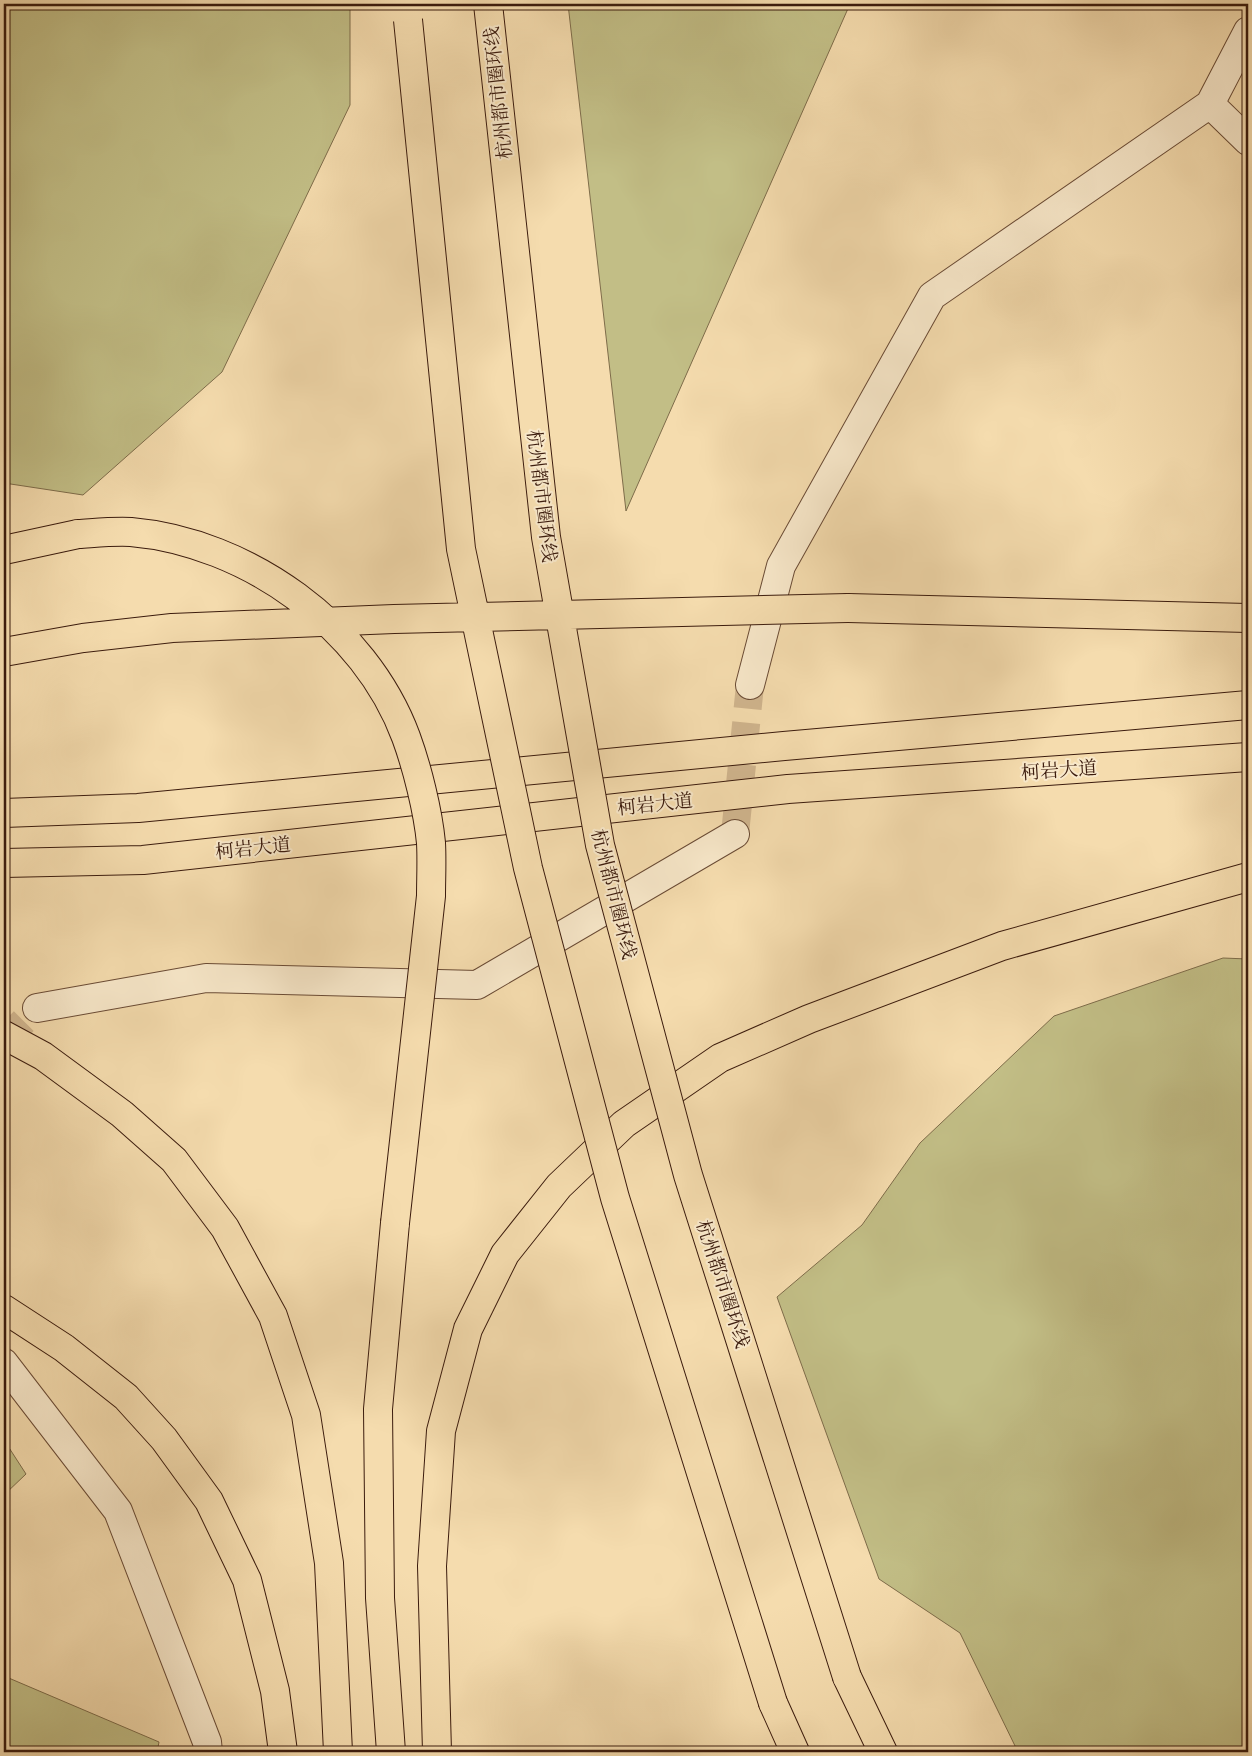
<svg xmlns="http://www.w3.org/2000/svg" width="1252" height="1756" viewBox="0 0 1252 1756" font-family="'EB Garamond','Noto Serif SC',serif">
	<rect width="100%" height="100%" fill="#f5dcae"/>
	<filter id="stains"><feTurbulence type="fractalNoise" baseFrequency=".004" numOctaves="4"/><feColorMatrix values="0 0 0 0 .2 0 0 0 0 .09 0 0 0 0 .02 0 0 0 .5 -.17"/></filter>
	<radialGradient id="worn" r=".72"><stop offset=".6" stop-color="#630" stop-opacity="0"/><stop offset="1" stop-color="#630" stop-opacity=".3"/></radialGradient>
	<path fill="#c2be86" stroke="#7e6c4a" d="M4,4H350V105L222,372L83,495L4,483Z
		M568,4H850L626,511Z
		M1223,958L1248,959V1752H1018L960,1633L879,1579L777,1297L862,1225L920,1143L1054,1016Z
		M4,1440L26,1474L4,1495Z
		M4,1676L159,1742L157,1752H4Z"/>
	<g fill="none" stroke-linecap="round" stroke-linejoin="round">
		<path stroke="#d0b58e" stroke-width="28" stroke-dasharray="28 14" stroke-linecap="butt" d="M735,834L750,685
			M4,1041L37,1008"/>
		<g stroke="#6a4b35" stroke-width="30">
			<path id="street" d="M1248,31L1210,104L1248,141
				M750,685L781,566L932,296L1210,104
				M37,1008L206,978L477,985L735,834
				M4,1363L118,1511L207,1742L208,1752"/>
		</g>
		<g stroke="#3b1b0d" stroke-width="30">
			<path id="primary" d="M4,813L138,808L784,746L1248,705
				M4,863L143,860L788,789L1248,757"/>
		</g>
		<g stroke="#3b1b0d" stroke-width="30">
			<path id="highway" d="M4,550L78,534
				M848,608L1248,618
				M4,1035L43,1056L122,1114L174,1160L225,1228L273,1316L306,1415L329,1563L338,1752
				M4,1309L64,1348L126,1397L164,1439L209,1501L247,1580L275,1691L283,1752
				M847,1677L883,1752
				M773,1703L795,1752
				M391,1752L380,1598L378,1409L395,1223
				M437,1752L432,1566L441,1431L468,1329L505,1254L559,1186L624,1124L720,1058L809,1019L1002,946L1248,877"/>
		</g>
		<use href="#street" stroke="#f8e8ca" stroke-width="28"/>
		<use href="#primary" stroke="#f5dcae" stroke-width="28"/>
		<use href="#highway" stroke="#f5dcae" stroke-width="28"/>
		<g stroke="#3b1b0d" stroke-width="30" stroke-linecap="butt">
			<path id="highway-bridge" d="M488,4L546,537L600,845L688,1175L847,1677
				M408,20L461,549L528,868L615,1198L773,1703
				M78,534C95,533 114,531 131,532C247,542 365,626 406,737C417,767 428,811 431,843C432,861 431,879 431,896L395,1223
				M4,652L83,638L172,628L394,619L848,608"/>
		</g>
		<use href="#highway-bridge" stroke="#f5dcae" stroke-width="28"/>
	</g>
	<g text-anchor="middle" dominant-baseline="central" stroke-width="4" stroke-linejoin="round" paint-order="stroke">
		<g font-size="19" fill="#3b1b0d" stroke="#f8e8ca">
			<text transform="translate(498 93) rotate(-96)">杭州都市圈环线</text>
			<text transform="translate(542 496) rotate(83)">杭州都市圈环线</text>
			<text transform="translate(1059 770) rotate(-4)">柯岩大道</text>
			<text transform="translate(655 804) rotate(-6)">柯岩大道</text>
			<text transform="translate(253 848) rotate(-6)">柯岩大道</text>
			<text transform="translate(614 894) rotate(76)">杭州都市圈环线</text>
			<text transform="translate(723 1284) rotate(72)">杭州都市圈环线</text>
		</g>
	</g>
	<rect width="1252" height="1756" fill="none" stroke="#f5dcae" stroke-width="20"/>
	<rect x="5" y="5" width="1242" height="1746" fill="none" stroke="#3b1b0d" stroke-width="2.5"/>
	<rect x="10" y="10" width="1232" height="1736" fill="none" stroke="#3b1b0d"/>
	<rect width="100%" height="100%" filter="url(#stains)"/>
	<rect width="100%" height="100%" fill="url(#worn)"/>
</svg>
